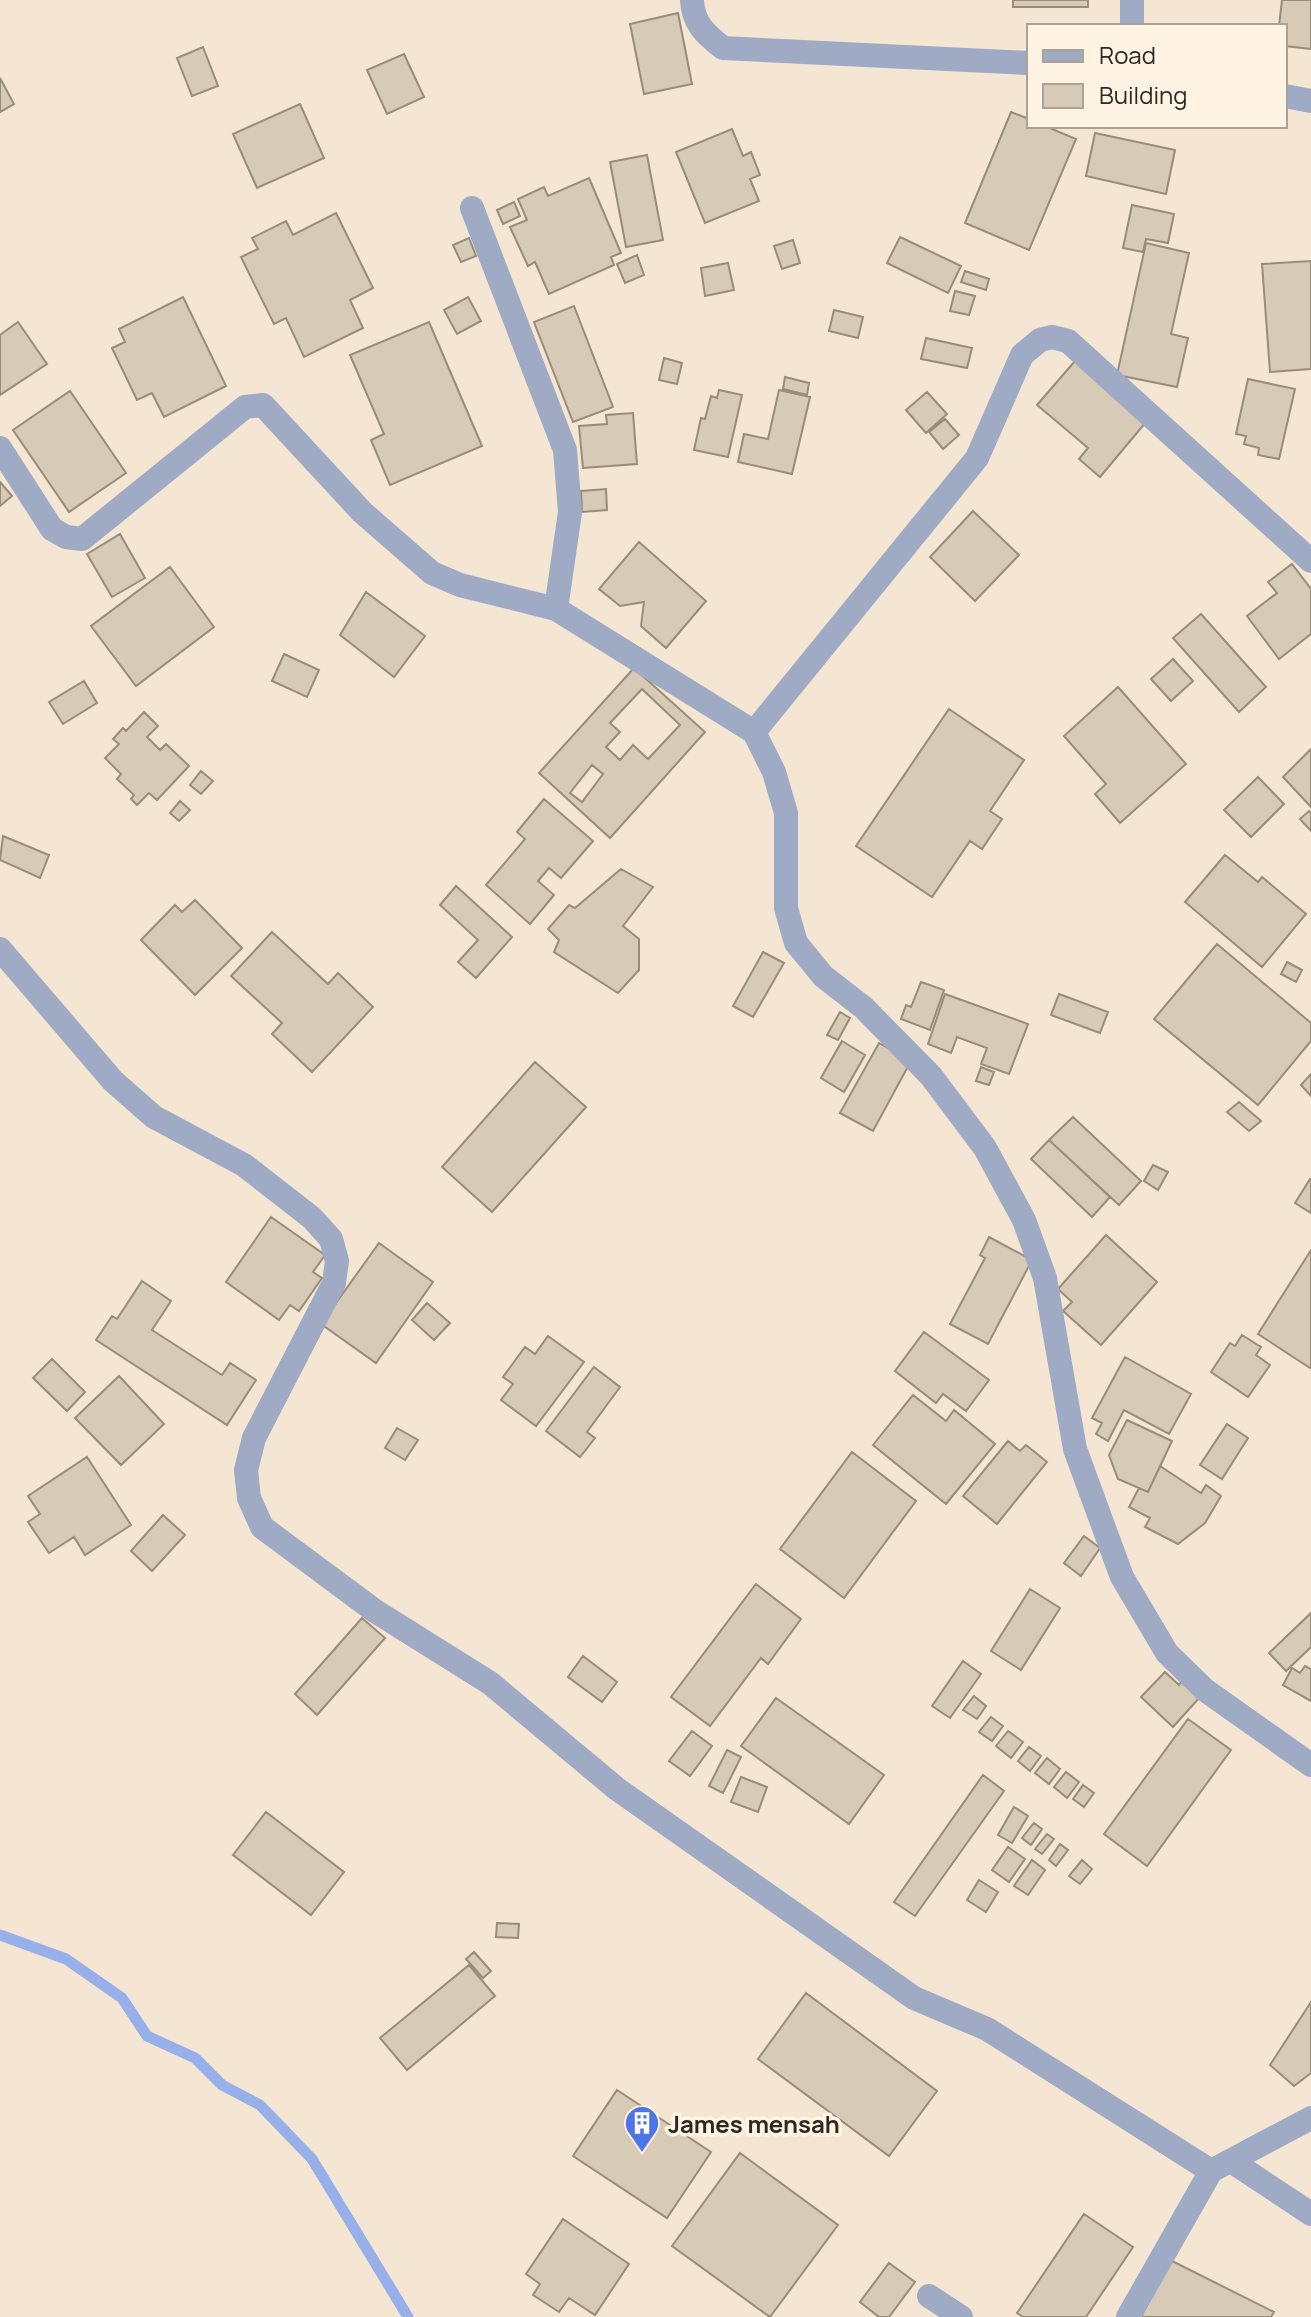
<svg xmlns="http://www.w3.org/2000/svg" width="1311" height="2317" viewBox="0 0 1311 2317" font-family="Manrope,sans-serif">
	<rect width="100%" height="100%" fill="#f4e6d3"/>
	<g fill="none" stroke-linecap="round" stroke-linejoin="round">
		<path stroke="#97b0ea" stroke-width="11" d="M0,1935L66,1959L122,1998L147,2036L195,2058L222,2085L260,2105L312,2159L408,2317"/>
	</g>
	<path fill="#d7cab7" stroke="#998c7b" stroke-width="2" fill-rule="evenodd" d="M1013,0H1088V7H1013Z
		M1282,0H1311V49L1285,46V26H1279Z
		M678,13L692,84L644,94L630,24Z
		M203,47L218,86L192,96L177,58Z
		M404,54L424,97L387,114L367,70Z
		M0,78L14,104L0,112Z
		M300,104L324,158L257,188L233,134Z
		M1011,112L1029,119V126H1045L1076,139L1029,250L965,223Z
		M732,129L743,156L751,152L760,175L750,179L759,201L705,223L676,152Z
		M1095,133L1175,150L1166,194L1086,176Z
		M647,155L663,240L626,247L610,162Z
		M589,178L621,253L611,257L614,265L549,294L535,262L528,266L510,227L527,220L518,199L544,187L548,196Z
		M514,202L520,216L503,224L497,210Z
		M1132,205L1174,214L1168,243L1146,239L1143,252L1123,248Z
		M336,213L373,288L350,300L363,328L304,357L286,318L274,324L241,257L258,249L252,238L286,221L293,235Z
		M900,237L961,266L948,293L887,263Z
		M469,238L476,256L461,262L453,245Z
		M793,240L800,263L782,269L774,246Z
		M1146,243L1189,253L1171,334L1188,338L1177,387L1117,375Z
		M637,255L644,275L625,283L617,264Z
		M1311,261V369L1270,372L1262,264Z
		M728,263L734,290L705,296L701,268Z
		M965,271L989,279L986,290L961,282Z
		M955,291L975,296L969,315L950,311Z
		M183,297L226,386L164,417L152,393L137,400L112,348L125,342L119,329Z
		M468,297L481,321L457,334L444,310Z
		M574,306L613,407L573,422L534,322Z
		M834,310L863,317L858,338L829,331Z
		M18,322L47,364L0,395V335Z
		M429,322L482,446L390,485L371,440L384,434L350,355Z
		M926,338L972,348L967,368L921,359Z
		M664,358L682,363L677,384L659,380Z
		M1075,361L1146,422L1100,477L1079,459L1088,448L1037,405Z
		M785,377L809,383L807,395L783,389Z
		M1248,379L1295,389L1279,459L1258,455L1259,448L1244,444L1246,436L1236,434Z
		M719,390L742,395L728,457L694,450L701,418L705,419L711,396L717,398Z
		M779,390L810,397L792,474L738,462L744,434L768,439Z
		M70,391L126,473L69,512L13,430Z
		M927,392L947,414L926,433L906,410Z
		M633,413L637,464L583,468L579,426L607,424L606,415Z
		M945,419L959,435L943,449L929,432Z
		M0,482L12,496L0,506Z
		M606,489L607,510L582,512L581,491Z
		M973,511L1019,555L975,601L930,557Z
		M120,534L145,578L112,597L87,554Z
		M639,542L706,601L666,648L641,626L644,602L620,606L599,589Z
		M1292,564L1311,589V634L1279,659L1247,616L1277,593L1268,582Z
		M170,567L214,627L136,686L91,626Z
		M366,592L425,636L394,677L340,635Z
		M1201,614L1266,687L1239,712L1173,638Z
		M284,654L319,670L307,697L272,681Z
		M1173,659L1193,681L1171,701L1151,679Z
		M634,668L705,732L610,838L539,773ZM642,689L680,725L648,759L633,745L620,760L606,747L620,732L610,723ZM592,765L603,774L582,802L570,793Z
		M84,681L97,703L63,724L49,702Z
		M1118,687L1186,764L1120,823L1095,794L1106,784L1064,736Z
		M949,709L1024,760L990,811L1002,819L982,849L970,841L932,897L856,846Z
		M144,712L158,726L147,737L160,750L166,744L189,766L157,800L149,793L137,805L131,799L134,795L117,779L121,774L105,758L119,744L113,739L123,728L126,731Z
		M1311,749V807L1283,777Z
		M201,771L213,781L201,794L190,785Z
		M1258,777L1284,804L1251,837L1224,810Z
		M544,799L593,841L561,878L549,868L538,881L554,895L530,924L486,885L525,839L517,832Z
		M180,801L190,810L179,821L170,813Z
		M1309,811L1311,813V831L1300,819Z
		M3,836L49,855L40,878L0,860Z
		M1225,855L1258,882L1262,877L1306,914L1262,967L1185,902Z
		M621,869L653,887L623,926L639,939V970L618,993L554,952L559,940L548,929L569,905L575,908Z
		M456,886L512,937L476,978L458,962L478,940L440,905Z
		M195,900L242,948L195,995L141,940L175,905L182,912Z
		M272,932L328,984L338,973L373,1007L312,1072L272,1034L282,1023L231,976Z
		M1217,944L1311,1023V1041L1258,1105L1154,1019Z
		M763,952L784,963L753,1017L733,1006Z
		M1287,962L1302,970L1296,982L1281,974Z
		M921,982L944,990L930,1030L901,1019L906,1005L911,1007Z
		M945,994L1028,1024L1009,1074L981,1064L987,1048L957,1037L951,1053L928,1044Z
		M1059,994L1108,1012L1100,1033L1051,1015Z
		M840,1012L850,1018L838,1040L827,1035Z
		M842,1041L865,1055L844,1092L821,1078Z
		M879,1043L911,1061L873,1131L840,1113Z
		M535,1062L586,1107L492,1212L442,1167Z
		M981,1067L994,1072L989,1085L976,1081Z
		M1311,1074V1096L1301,1085Z
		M1239,1102L1261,1121L1249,1131L1227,1112Z
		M1073,1117L1141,1181L1119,1205L1049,1140Z
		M1049,1140L1110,1197L1092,1217L1031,1159Z
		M1153,1165L1168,1172L1158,1190L1144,1181Z
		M1310,1179L1311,1180V1213L1295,1203Z
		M271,1217L325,1255L313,1272L322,1278L299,1311L290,1305L279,1320L226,1282Z
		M1106,1235L1157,1282L1101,1345L1063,1311L1072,1302L1058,1289Z
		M989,1237L1032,1260L988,1344L950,1324L985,1258L980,1255Z
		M379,1243L433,1282L376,1363L321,1324Z
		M1311,1250V1367L1310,1368L1258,1334Z
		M142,1281L171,1301L152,1330L222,1375L230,1363L256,1380L227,1425L96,1340L112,1316L117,1319Z
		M427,1303L450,1323L434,1340L412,1320Z
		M924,1332L989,1380L966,1411L943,1394L936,1403L895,1371Z
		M1242,1335L1261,1347L1256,1355L1270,1365L1248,1397L1211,1372L1230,1343L1235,1346Z
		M548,1336L584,1362L536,1426L501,1400L513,1384L503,1377L525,1347L535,1354Z
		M1125,1357L1191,1394L1169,1434L1124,1410L1108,1441L1096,1434L1102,1423L1092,1418Z
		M52,1359L85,1392L67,1411L33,1378Z
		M594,1367L620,1387L587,1432L595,1438L580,1457L546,1431Z
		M119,1376L164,1424L121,1465L75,1418Z
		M913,1395L946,1421L954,1410L995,1444L946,1504L873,1445Z
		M1127,1420L1172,1441L1148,1492L1118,1479L1109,1455Z
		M1227,1424L1248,1438L1222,1479L1200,1465Z
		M397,1428L418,1440L405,1460L385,1448Z
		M1008,1441L1020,1451L1026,1445L1047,1462L997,1524L963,1496Z
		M852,1452L916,1501L844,1598L780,1549Z
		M87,1457L131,1525L85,1555L74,1537L49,1553L28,1522L40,1514L28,1496Z
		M1160,1466L1201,1493L1206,1485L1221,1496L1205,1523L1178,1544L1145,1527L1150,1518L1129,1507L1139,1488L1148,1492Z
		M163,1515L185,1535L152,1571L131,1551Z
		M1084,1536L1100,1548L1081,1576L1064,1563Z
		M756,1584L801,1619L768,1664L761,1658L710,1726L671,1697Z
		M1030,1589L1060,1608L1021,1670L991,1651Z
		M1311,1613V1647L1286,1671L1269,1653Z
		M362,1618L385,1638L317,1715L295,1694Z
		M583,1656L617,1682L602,1702L568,1677Z
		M963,1661L981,1674L950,1718L932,1706Z
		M1305,1666L1311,1669V1701L1283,1685L1292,1668L1300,1673Z
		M1165,1672L1179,1685L1183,1680L1200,1697L1173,1727L1141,1697Z
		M974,1696L986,1706L977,1719L963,1710Z
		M776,1698L884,1775L849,1824L741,1746Z
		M991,1717L1003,1726L992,1741L979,1732Z
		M1188,1719L1231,1750L1147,1866L1104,1834Z
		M692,1731L712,1746L690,1776L669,1761Z
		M1008,1731L1023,1742L1011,1758L996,1746Z
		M1029,1747L1041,1756L1030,1771L1018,1761Z
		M727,1750L741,1757L723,1793L709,1786Z
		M1047,1758L1060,1769L1049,1784L1035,1773Z
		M1066,1772L1079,1782L1067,1798L1054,1787Z
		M983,1775L1004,1791L915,1916L894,1902Z
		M741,1777L767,1787L758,1812L731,1802Z
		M1083,1785L1094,1793L1084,1807L1073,1799Z
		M1014,1807L1028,1816L1012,1843L998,1835Z
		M266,1812L344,1872L311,1915L233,1855Z
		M1034,1823L1042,1829L1031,1845L1022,1838Z
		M1047,1834L1054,1839L1042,1854L1035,1849Z
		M1060,1844L1068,1850L1056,1866L1049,1860Z
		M1008,1847L1025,1859L1009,1882L992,1870Z
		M1032,1860L1045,1870L1028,1895L1014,1886Z
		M1082,1860L1092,1869L1080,1884L1069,1876Z
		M979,1880L998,1892L986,1912L967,1900Z
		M497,1923L519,1924L518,1938L496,1937Z
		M474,1952L491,1971L483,1978L466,1959Z
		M469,1965L495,1996L407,2070L380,2038Z
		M806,1993L937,2091L889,2156L758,2059Z
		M1311,2002V2073L1294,2086L1270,2065Z
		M617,2090L711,2152L667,2218L573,2156Z
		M740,2153L838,2225L770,2317L672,2246Z
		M1084,2214L1133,2247L1086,2317H1023L1017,2313Z
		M563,2219L629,2264L595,2315L569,2298L559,2312L533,2295L540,2284L526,2274Z
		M1170,2260L1274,2312L1271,2317H1141Z
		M889,2263L915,2282L889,2317H879L860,2302Z"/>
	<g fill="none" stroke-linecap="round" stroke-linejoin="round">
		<path stroke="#9faac4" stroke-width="24" d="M692,0C693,23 705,34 723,48L1029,63
			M1132,26V0
			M1285,96L1311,101
			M472,208L565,450L570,512L556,609
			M0,448L52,529L66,537L82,539L245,407L263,405L362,512L432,573L460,585L556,609L754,732L774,772L786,813V908L796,943L823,976L864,1008L931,1076L985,1148L1024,1220L1045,1278L1075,1449L1122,1577L1167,1653L1205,1690L1311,1765
			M754,732L977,458L1022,355L1040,340L1052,337L1068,341L1311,561
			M0,949L113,1081L154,1117L244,1165L312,1218L331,1239L337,1261L334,1283L254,1438L246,1470L249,1498L262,1527L375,1611L490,1683L617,1789L914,1998L987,2029L1211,2171
			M1231,2161L1311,2214
			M929,2296L961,2317
			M1128,2317L1211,2171L1311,2118"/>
	</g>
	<defs>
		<g id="building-pin" transform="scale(1.8)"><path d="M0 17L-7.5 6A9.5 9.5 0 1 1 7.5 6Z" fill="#4d75e8" stroke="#fff4e4"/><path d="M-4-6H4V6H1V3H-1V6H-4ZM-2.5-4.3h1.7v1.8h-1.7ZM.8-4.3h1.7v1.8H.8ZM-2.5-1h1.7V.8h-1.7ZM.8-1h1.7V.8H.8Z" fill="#fff"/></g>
	</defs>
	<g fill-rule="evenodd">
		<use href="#building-pin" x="642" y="2123"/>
	</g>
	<g text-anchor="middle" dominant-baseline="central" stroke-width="7" stroke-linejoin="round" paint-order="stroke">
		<g font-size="24" font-weight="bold" fill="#2d2821" stroke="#fff4e4" text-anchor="start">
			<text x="668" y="2123">James mensah</text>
		</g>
	</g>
	<rect x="1027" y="24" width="260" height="104" fill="#fff4e4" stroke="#aba296" stroke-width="2"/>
	<rect x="1043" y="50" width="40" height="12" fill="#9faac4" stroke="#aba296" stroke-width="2"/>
	<text x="1099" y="64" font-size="24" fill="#2d2821">Road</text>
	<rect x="1043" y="84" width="40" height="24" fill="#d7cab7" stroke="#aba296" stroke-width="2"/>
	<text x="1099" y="104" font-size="24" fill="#2d2821">Building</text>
</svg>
